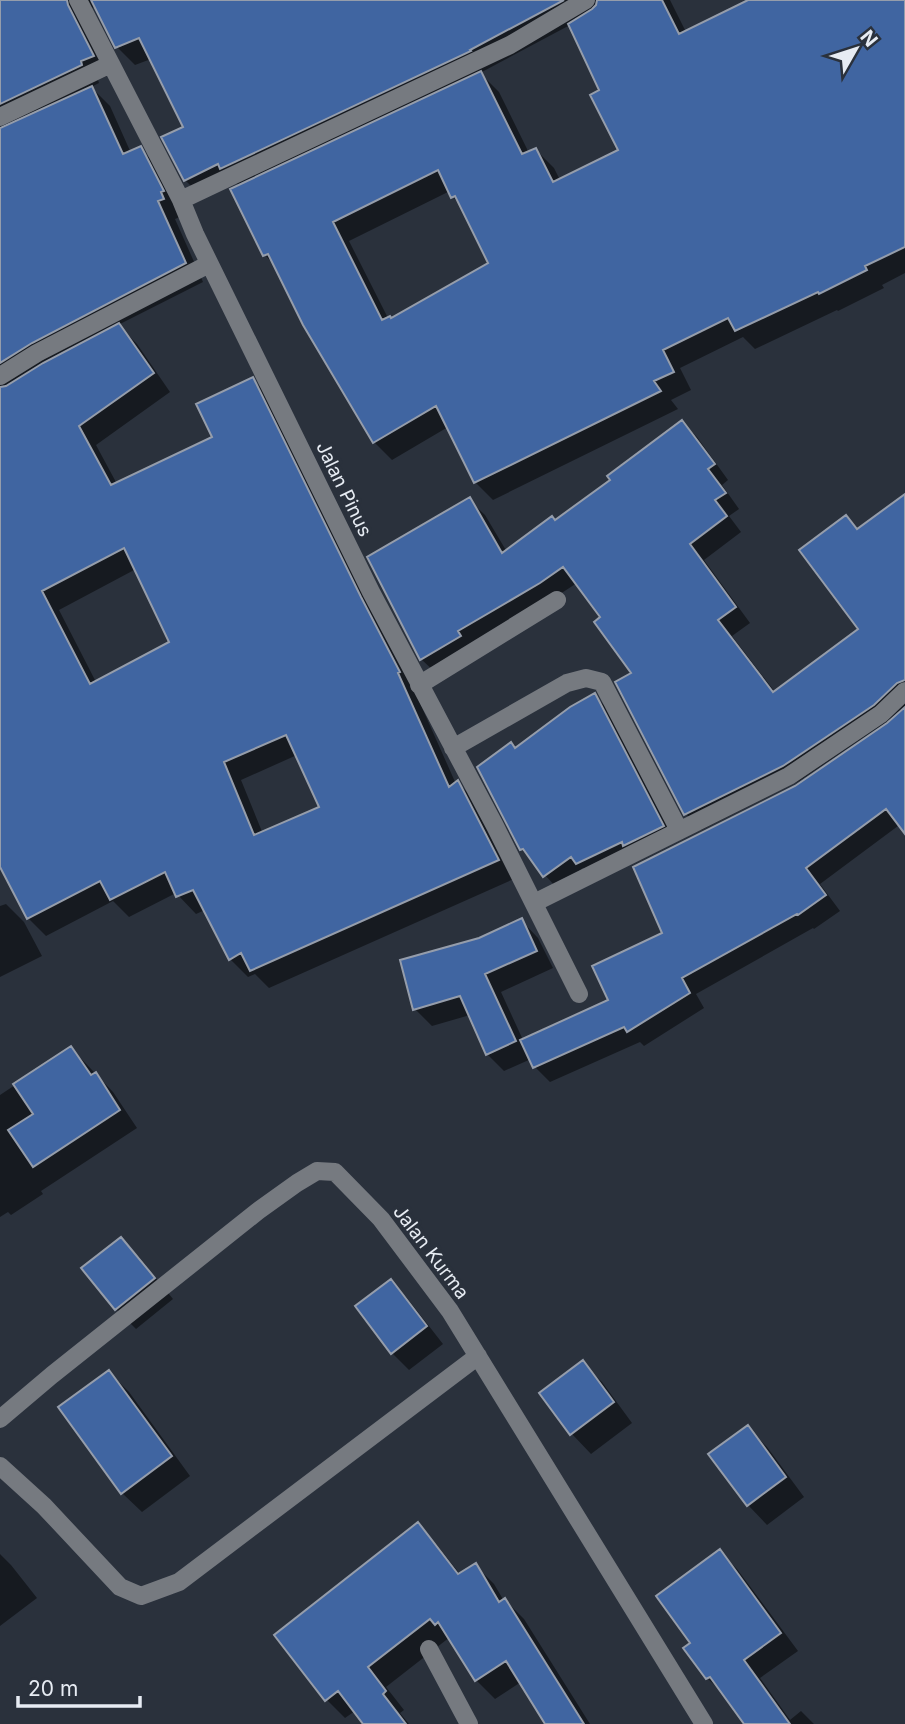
<svg xmlns="http://www.w3.org/2000/svg" width="905" height="1724" viewBox="0 0 905 1724" font-family="Inter,sans-serif">
	<rect width="100%" height="100%" fill="#2a313c"/>
	<path fill="#0007" fill-rule="evenodd" d="M0,0H670L686,32L748,2L746,0H905V273L882,285L884,288L838,311L837,310L755,349L743,337L680,368L691,390L671,400L678,409L493,500L475,482L448,427L392,460L374,442L276,267L265,255L240,187L235,182L203,198L185,180L186,128L151,59L135,65L117,47L96,7L90,8L111,74L98,80L99,83L91,87L110,106L131,153L140,148L158,167L180,217L175,219L203,282L118,325L137,344L170,392L96,445L117,484L214,437L252,379L271,398L415,692L456,784L458,783L476,801L516,878L269,988L255,974L248,977L230,959L205,910L196,914L176,893L129,917L113,901L46,936L28,918L0,864ZM570,25L602,91L620,151L560,180L554,168L536,150L529,153L499,92L480,73ZM450,191L453,197L462,207L491,263L391,320L388,318L349,241ZM136,569L171,643L96,682L59,610ZM297,755L321,808L263,834L241,780Z
		M682,422L697,437L728,480L722,485L739,509L729,516L741,532L704,560L750,623L732,636L775,692L860,630L846,518L859,530L905,496V826L902,823L820,884L840,911L814,929L813,928L696,994L704,1008L644,1046L640,1042L550,1082L535,1067L531,1059L504,1071L487,1054L470,1015L432,1026L415,1009L479,940L521,920L538,938L553,968L501,992L523,1040L610,1001L665,934L796,787L890,724L895,716L799,781L701,830L686,814L617,683L634,673L603,618L577,583L437,674L421,659L369,558L469,500L485,515L507,552L555,522L612,481Z
		M595,696L606,707L674,837L589,874L583,868L556,887L521,849L511,744L516,749Z
		M6,904L24,922L42,956L0,977V906Z
		M71,1048L113,1092L137,1128L41,1191L43,1194L11,1215L8,1212L0,1217V1095Z
		M121,1239L140,1258L173,1299L136,1329L116,1309L84,1268Z
		M390,1281L407,1298L443,1344L409,1370L392,1353Z
		M582,1363L602,1382L632,1423L591,1454L572,1434L541,1394Z
		M109,1372L129,1392L190,1476L142,1512L122,1493Z
		M747,1427L767,1447L804,1497L767,1525L748,1505Z
		M418,1525L436,1544L460,1574L475,1565L494,1584L504,1601L505,1600L524,1619L590,1724H547L521,1682L495,1699L476,1680L450,1637L386,1687L404,1710L400,1713L409,1724H366L355,1711L345,1718L326,1699Z
		M720,1552L737,1569L798,1651L760,1678L790,1720L801,1711L814,1724H746L726,1696L707,1678L692,1643Z
		M0,1554L11,1565L37,1598L0,1626Z"/>
	<path fill="#4065a1" stroke="#959dab" stroke-width="2" fill-rule="evenodd" d="M0,0H67L68,5L94,56L81,61L82,65L0,104Z
		M91,0H564L470,50L471,51L220,169L218,164L184,181L161,137L183,127L139,38L115,48Z
		M597,0H662L679,34L748,0H905V247L865,266L867,270L819,294L818,292L735,331L728,318L663,350L674,372L654,381L661,391L474,483L436,406L373,443L303,325L268,254L263,256L230,189L481,71L522,154L536,148L553,182L618,150L590,95L599,90L568,24L592,9L596,5ZM438,170L451,198L455,196L488,263L391,318L390,316L382,320L333,222Z
		M92,86L123,154L141,146L164,191L161,192L164,199L158,201L186,263L32,343L0,363V128Z
		M119,323L154,373L79,426L111,485L212,437L196,404L253,377L361,597L400,672L398,673L449,787L458,780L499,860L250,971L241,953L229,960L193,890L176,897L165,872L110,900L100,881L27,919L0,867V387L6,386L43,363ZM124,548L169,642L90,684L42,591ZM286,735L319,807L254,835L224,762Z
		M682,420L715,464L708,469L726,493L715,500L727,516L690,544L736,607L718,620L773,692L858,629L799,550L846,515L857,529L905,494V680L897,683L874,705L783,766L684,815L615,682L631,673L594,622L600,617L563,567L540,583L458,631L461,636L420,660L367,557L470,497L502,553L552,516L555,520L610,480L607,476Z
		M595,693L664,826L623,846L622,842L576,864L571,857L543,877L523,849L520,850L477,767L511,742L515,748L570,707Z
		M905,707V834L886,809L806,868L826,895L798,915L797,914L682,978L690,993L627,1032L624,1027L533,1068L520,1040L608,1000L592,966L662,933L633,867L795,786L887,723Z
		M522,918L537,951L485,974L516,1041L486,1055L460,996L413,1010L400,960L479,938Z
		M71,1046L91,1075L96,1072L120,1110L33,1167L8,1130L33,1114L13,1084Z
		M121,1237L155,1278L115,1310L81,1268Z
		M391,1279L427,1326L391,1354L355,1306Z
		M583,1360L614,1402L570,1435L539,1393Z
		M109,1370L172,1456L121,1494L58,1407Z
		M748,1425L786,1477L747,1506L708,1454Z
		M418,1522L458,1574L476,1563L499,1602L505,1598L584,1724H545L506,1661L475,1681L438,1622L435,1625L430,1619L368,1667L386,1691L383,1694L406,1724H363L338,1691L325,1701L274,1635Z
		M720,1549L781,1633L744,1660L790,1724H744L710,1677L706,1679L683,1648L690,1643L656,1596Z"/>
	<g fill="none" stroke-linecap="round" stroke-linejoin="round">
		<path stroke="#767a80" stroke-width="18" d="M78,0L181,200L195,234L371,592L495,826L579,994
			M0,117L111,64
			M181,200L510,45L586,0
			M0,376L37,353L209,264
			M419,685L557,600
			M453,748L567,683L586,678L602,682L679,830
			M534,903L789,776L881,714L905,691
			M0,1419L52,1375L258,1211L297,1183L317,1171L335,1172L381,1219L450,1311L704,1724
			M0,1466L44,1506L120,1587L141,1596L179,1582L478,1356
			M429,1649L469,1724"/>
	</g>
	<g text-anchor="middle" dominant-baseline="central" stroke-width="7" stroke-linejoin="round" paint-order="stroke">
		<g font-size="19" fill="#e7ecf3" stroke="#2a313c">
			<text transform="translate(344 489) rotate(64)">Jalan Pinus</text>
			<text transform="translate(431 1252) rotate(53)">Jalan Kurma</text>
		</g>
	</g>
	<g transform="translate(856 49) rotate(51)" stroke="#2a313c" stroke-width="5" paint-order="stroke">
	<path d="M0-5L12 26L0 18L-12 26Z" fill="#e7ecf3"/>
	<text y="-10" font-size="19" font-weight="bold" text-anchor="middle" fill="#e7ecf3">N</text>
	</g>
	<path d="M18 1696v10h122v-10" fill="none" stroke="#e7ecf3" stroke-width="3.5"/>
	<text x="28" y="1696" font-size="21" fill="#e7ecf3" stroke="#2a313c" stroke-width="5" paint-order="stroke">20 m</text>
</svg>
